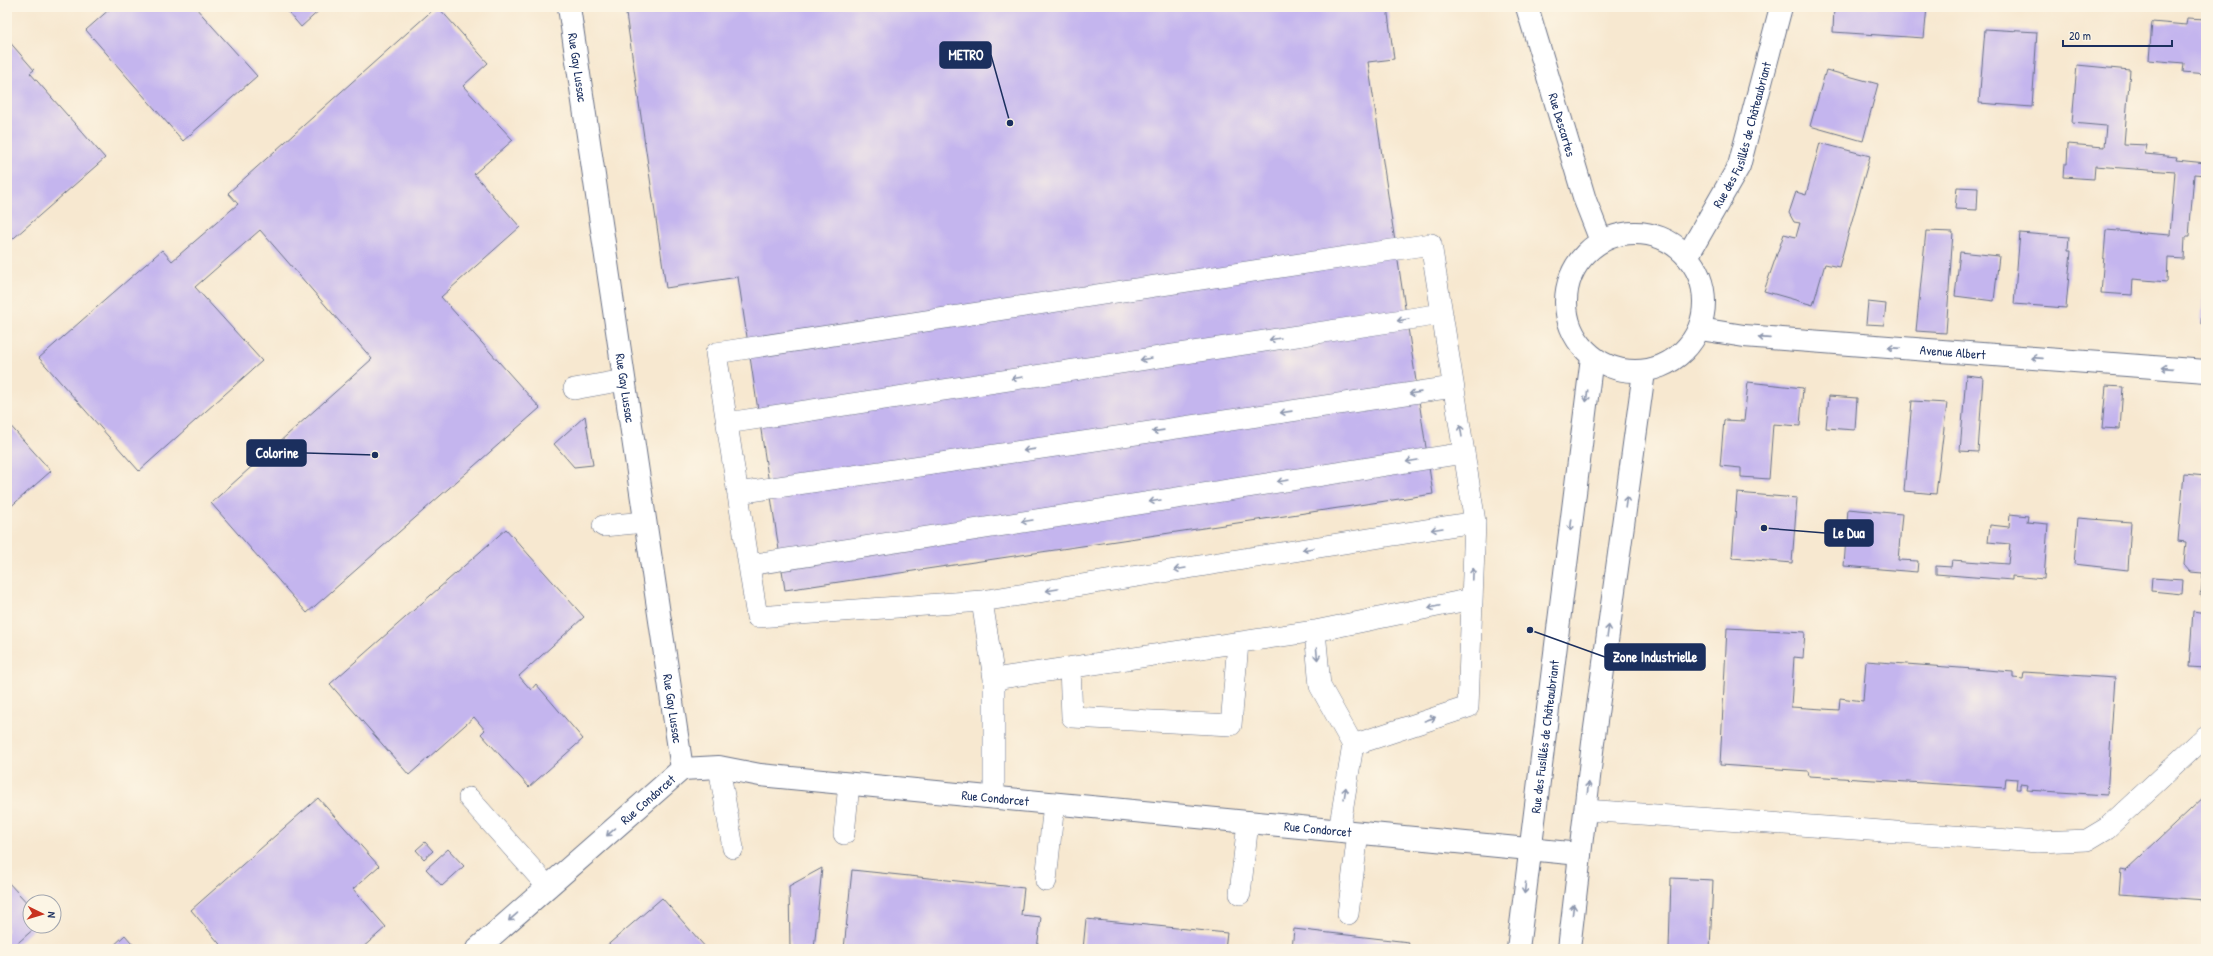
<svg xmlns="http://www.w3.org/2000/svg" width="2213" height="956" viewBox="0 0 2213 956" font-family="'Patrick Hand',sans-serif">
	<rect width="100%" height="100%" fill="#fcf5e5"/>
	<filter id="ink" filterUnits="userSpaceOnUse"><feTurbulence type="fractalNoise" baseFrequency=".025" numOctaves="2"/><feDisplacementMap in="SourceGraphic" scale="8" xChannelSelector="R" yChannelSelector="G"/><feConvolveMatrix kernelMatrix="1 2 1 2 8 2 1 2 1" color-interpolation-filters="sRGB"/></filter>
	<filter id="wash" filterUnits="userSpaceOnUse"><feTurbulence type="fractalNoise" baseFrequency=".012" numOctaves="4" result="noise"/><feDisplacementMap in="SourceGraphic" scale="16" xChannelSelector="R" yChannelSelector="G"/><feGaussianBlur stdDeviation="0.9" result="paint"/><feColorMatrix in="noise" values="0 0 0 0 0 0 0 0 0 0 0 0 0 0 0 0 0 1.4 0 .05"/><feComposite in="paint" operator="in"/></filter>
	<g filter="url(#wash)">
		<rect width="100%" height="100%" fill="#f7e8d0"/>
		<g id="blocks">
			<path fill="#c4b5ee" d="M112,7H195L257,76L183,141L86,30Z
				M284,7H323L301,27Z
				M436,7H438L488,63L463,86L513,140L474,174L520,227L441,297L540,408L307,613L211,503L372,359L260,230L195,287L262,361L139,471L39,358L162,250L172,261L238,204L228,193Z
				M625,7H1387L1394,59L1368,62L1433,494L785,590L738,277L666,288Z
				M1834,7H1927L1924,38L1833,32Z
				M2187,18L2206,19V74L2183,72L2184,63L2149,60L2152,22L2186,25Z
				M1985,29L2037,32L2032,107L1979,103Z
				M7,39L34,70L30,73L105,158L7,244Z
				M2077,65L2130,70L2124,144L2147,145L2145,154L2177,157L2176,160L2206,163V175L2194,174L2189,237H2185L2184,259L2168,258L2167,282L2133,279L2132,295L2101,293L2106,230L2170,235L2175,172L2095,166L2094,179L2063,177L2064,164H2067L2068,144L2104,147L2106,126L2072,123Z
				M1826,70L1878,84L1863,141L1810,126Z
				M1820,143L1870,156L1839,267L1825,264L1813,305L1764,291L1784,234L1796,237L1800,223L1794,222L1789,213L1796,192L1806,195Z
				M1957,187L1978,188L1977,210L1955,209Z
				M1926,231L1953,232L1946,333L1916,331Z
				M2020,233L2069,237L2068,251H2071L2066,308L2014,304Z
				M1960,252L1999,256L1994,301L1955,296Z
				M2205,274H2206V324H2201Z
				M1868,302L1886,304L1884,325L1866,324Z
				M1966,375L1983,377L1978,452L1960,451Z
				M1748,382L1803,388L1800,426L1773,424L1769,479L1741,477V468L1720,466L1724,420L1744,421Z
				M2106,386L2123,387L2120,429L2102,428Z
				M1829,396L1857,398L1855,430L1826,428Z
				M1912,401L1947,403L1936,494L1904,491Z
				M585,416L593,465L574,467L554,444Z
				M7,422L51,471L7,510Z
				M2184,474L2206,476V596H2201L2203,573L2190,572L2184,565L2186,542L2178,541Z
				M1737,493L1797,498L1792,563L1732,558Z
				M1848,509L1902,514L1898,560L1918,561L1917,572L1844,566Z
				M2010,514L2028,516L2027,522L2048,524L2044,579L2012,576V580L1936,574V566L1951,567L1952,560L2008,564L2010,544L1988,542L1990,525L2009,527Z
				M2078,518L2131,522L2128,570L2074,564Z
				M506,529L584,617L519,676L531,690L536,684L583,739L529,787L481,734L485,730L474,717L409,775L330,684Z
				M2152,578L2183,580L2182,594L2151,591Z
				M2193,611L2206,613V668L2189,667Z
				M1727,628L1805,632L1803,658L1794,657L1791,707L1839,710L1840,698L1863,701L1866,661L2013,672V678L2023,679L2024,672L2115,678L2107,795L2027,790L2028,785L2020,784V789H2016L2017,779L2006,778L2005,788L1809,776L1808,771L1720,765Z
				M2206,795V900L2119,894L2121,869L2126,870Z
				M318,798L379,866L353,889L386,927L361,949H291L289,946L286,949H224L191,910Z
				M425,842L433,851L424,859L416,850Z
				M448,849L464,866L442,886L426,869Z
				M822,868L814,949H790L789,886Z
				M852,870L1024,888L1021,915L1041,917L1037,949H844Z
				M1671,878L1713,880L1710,949H1669Z
				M7,881L30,906V926H37L11,949H7Z
				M662,898L707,949H603Z
				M1086,919L1227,933L1225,949H1083Z
				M1294,929L1409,942L1408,949H1292Z
				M125,935L137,949H110Z"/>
		</g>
	</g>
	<g filter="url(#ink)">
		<use href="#blocks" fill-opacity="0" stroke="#687086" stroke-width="1"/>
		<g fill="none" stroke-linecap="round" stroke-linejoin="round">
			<g stroke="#687086" stroke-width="22">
				<path id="lane" d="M574,389L624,380
					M727,423L1442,314
					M738,493L1453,387
					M603,526L645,522
					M749,565L1464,453
					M982,601L1475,522
					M1070,668L1072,717L1231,725L1238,643
					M994,679L1315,631
					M1353,745L1320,686L1315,631L1472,599
					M719,767L733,848
					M469,798L548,887
					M994,798V679L982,601L757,617L716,353L1431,244L1475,522L1468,707L1353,745L1339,831
					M1585,810L2038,842L2087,840L2107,828L2206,736
					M844,834L849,784
					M1046,881L1054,803
					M1240,894L1248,822
					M1348,914L1358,833"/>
			</g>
			<g stroke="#687086" stroke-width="24">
				<g id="street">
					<path id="s1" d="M569,7L682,769"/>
					<path id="s2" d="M1527,7L1585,200L1601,241"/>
					<path id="s3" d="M1700,329L1744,336L2206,371"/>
					<path id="s4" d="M477,949L682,769L719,767L760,775L1580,854"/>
				</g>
			</g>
			<g stroke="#687086" stroke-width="24">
				<g id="secondary">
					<circle cx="1635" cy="302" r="69"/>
					<path id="s5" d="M1688,255L1739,166L1781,7"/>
					<path id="s6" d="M1518,949L1592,357"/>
					<path d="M1569,949L1593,743L1644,372"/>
				</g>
			</g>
			<use href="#lane" stroke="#fff" stroke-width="21"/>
			<use href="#street" stroke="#fff" stroke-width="22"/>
			<use href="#secondary" stroke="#fff" stroke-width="22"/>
		</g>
		<defs><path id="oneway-shaft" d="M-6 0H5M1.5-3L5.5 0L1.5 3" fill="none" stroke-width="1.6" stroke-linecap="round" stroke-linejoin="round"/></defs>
		<g stroke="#8d97ae">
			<use href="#oneway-shaft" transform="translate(1403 320) rotate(171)"/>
			<use href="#oneway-shaft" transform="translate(1764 338) rotate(-176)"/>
			<use href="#oneway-shaft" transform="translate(1275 339) rotate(171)"/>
			<use href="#oneway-shaft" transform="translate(1894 348) rotate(-176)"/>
			<use href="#oneway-shaft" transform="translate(2037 358) rotate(-176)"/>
			<use href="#oneway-shaft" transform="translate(1146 359) rotate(171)"/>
			<use href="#oneway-shaft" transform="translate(2167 368) rotate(-176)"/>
			<use href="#oneway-shaft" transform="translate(1017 378) rotate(171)"/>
			<use href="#oneway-shaft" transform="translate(1415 393) rotate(172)"/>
			<use href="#oneway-shaft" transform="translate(1587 396) rotate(97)"/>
			<use href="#oneway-shaft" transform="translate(1286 412) rotate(172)"/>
			<use href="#oneway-shaft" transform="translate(1158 431) rotate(172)"/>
			<use href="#oneway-shaft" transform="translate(1461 431) rotate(-99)"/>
			<use href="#oneway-shaft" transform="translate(1029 450) rotate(172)"/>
			<use href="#oneway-shaft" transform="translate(1412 461) rotate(171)"/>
			<use href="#oneway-shaft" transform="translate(1283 481) rotate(171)"/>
			<use href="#oneway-shaft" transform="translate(1155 501) rotate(171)"/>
			<use href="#oneway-shaft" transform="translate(1626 502) rotate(-82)"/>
			<use href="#oneway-shaft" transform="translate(1027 521) rotate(171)"/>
			<use href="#oneway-shaft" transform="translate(1571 525) rotate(97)"/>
			<use href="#oneway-shaft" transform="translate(1437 529) rotate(171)"/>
			<use href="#oneway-shaft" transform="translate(1308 549) rotate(171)"/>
			<use href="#oneway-shaft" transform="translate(1180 569) rotate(171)"/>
			<use href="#oneway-shaft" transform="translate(1473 574) rotate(-88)"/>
			<use href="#oneway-shaft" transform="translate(1052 590) rotate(171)"/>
			<use href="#oneway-shaft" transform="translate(1434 607) rotate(168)"/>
			<use href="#oneway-shaft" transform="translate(1608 631) rotate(-82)"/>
			<use href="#oneway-shaft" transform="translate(1317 654) rotate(85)"/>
			<use href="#oneway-shaft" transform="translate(1430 719) rotate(-19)"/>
			<use href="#oneway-shaft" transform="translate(1588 788) rotate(-83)"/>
			<use href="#oneway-shaft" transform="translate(1345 793) rotate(-81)"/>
			<use href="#oneway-shaft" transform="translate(611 832) rotate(139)"/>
			<use href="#oneway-shaft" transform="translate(1525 888) rotate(97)"/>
			<use href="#oneway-shaft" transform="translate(1573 910) rotate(-83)"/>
			<use href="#oneway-shaft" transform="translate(513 917) rotate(139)"/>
		</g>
	</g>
	<g text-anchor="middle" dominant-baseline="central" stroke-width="4" stroke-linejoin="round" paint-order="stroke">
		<g font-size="13" fill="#1b2f5e" stroke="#fcf5e5">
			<text stroke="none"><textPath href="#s1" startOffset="61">Rue Gay Lussac</textPath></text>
			<text stroke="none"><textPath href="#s2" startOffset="123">Rue Descartes</textPath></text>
			<text stroke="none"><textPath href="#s5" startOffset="133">Rue des Fusillés de Châteaubriant</textPath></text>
			<text stroke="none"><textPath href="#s3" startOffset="254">Avenue Albert</textPath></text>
			<text stroke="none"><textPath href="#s1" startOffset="385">Rue Gay Lussac</textPath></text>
			<text stroke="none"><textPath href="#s1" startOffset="709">Rue Gay Lussac</textPath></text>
			<text stroke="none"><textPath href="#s6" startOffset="214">Rue des Fusillés de Châteaubriant</textPath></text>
			<text stroke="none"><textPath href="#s4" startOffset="588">Rue Condorcet</textPath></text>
			<text stroke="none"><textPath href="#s4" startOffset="227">Rue Condorcet</textPath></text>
			<text stroke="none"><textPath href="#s4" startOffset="912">Rue Condorcet</textPath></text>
		</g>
	</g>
	<path fill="none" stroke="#1b2f5e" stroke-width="1.5" d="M1010 123L991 55M375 455L306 453M1764 528L1825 533M1530 630L1605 657"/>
	<g fill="#1b2f5e" stroke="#fcf5e5" stroke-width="1.5">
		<circle cx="1010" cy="123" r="4"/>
		<circle cx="375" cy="455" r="4"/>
		<circle cx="1764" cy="528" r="4"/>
		<circle cx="1530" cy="630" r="4"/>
	</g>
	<g fill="#1b2f5e" stroke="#1b2f5e" stroke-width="1.5">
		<rect x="940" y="42" width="51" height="26" rx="4"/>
		<rect x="247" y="440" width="59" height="26" rx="4"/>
		<rect x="1825" y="520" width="48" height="26" rx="4"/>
		<rect x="1605" y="644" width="100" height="26" rx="4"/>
	</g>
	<g font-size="14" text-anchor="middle" font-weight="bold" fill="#fff">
		<text x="966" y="60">METRO</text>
		<text x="277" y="458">Colorine</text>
		<text x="1849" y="538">Le Dua</text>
		<text x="1655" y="662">Zone Industrielle</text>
	</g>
	<rect width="2213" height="956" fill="none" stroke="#fcf5e5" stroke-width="24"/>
	<g transform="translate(42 914) rotate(95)"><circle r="19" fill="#fcf5e5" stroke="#a2a6af"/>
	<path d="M0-3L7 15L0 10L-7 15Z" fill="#c8321e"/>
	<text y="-6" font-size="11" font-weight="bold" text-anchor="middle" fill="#1b2f5e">N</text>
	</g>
	<path d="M2063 40v6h109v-6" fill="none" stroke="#1b2f5e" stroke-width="2"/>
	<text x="2069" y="40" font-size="12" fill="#1b2f5e" stroke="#fcf5e5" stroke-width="3" paint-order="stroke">20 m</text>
</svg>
